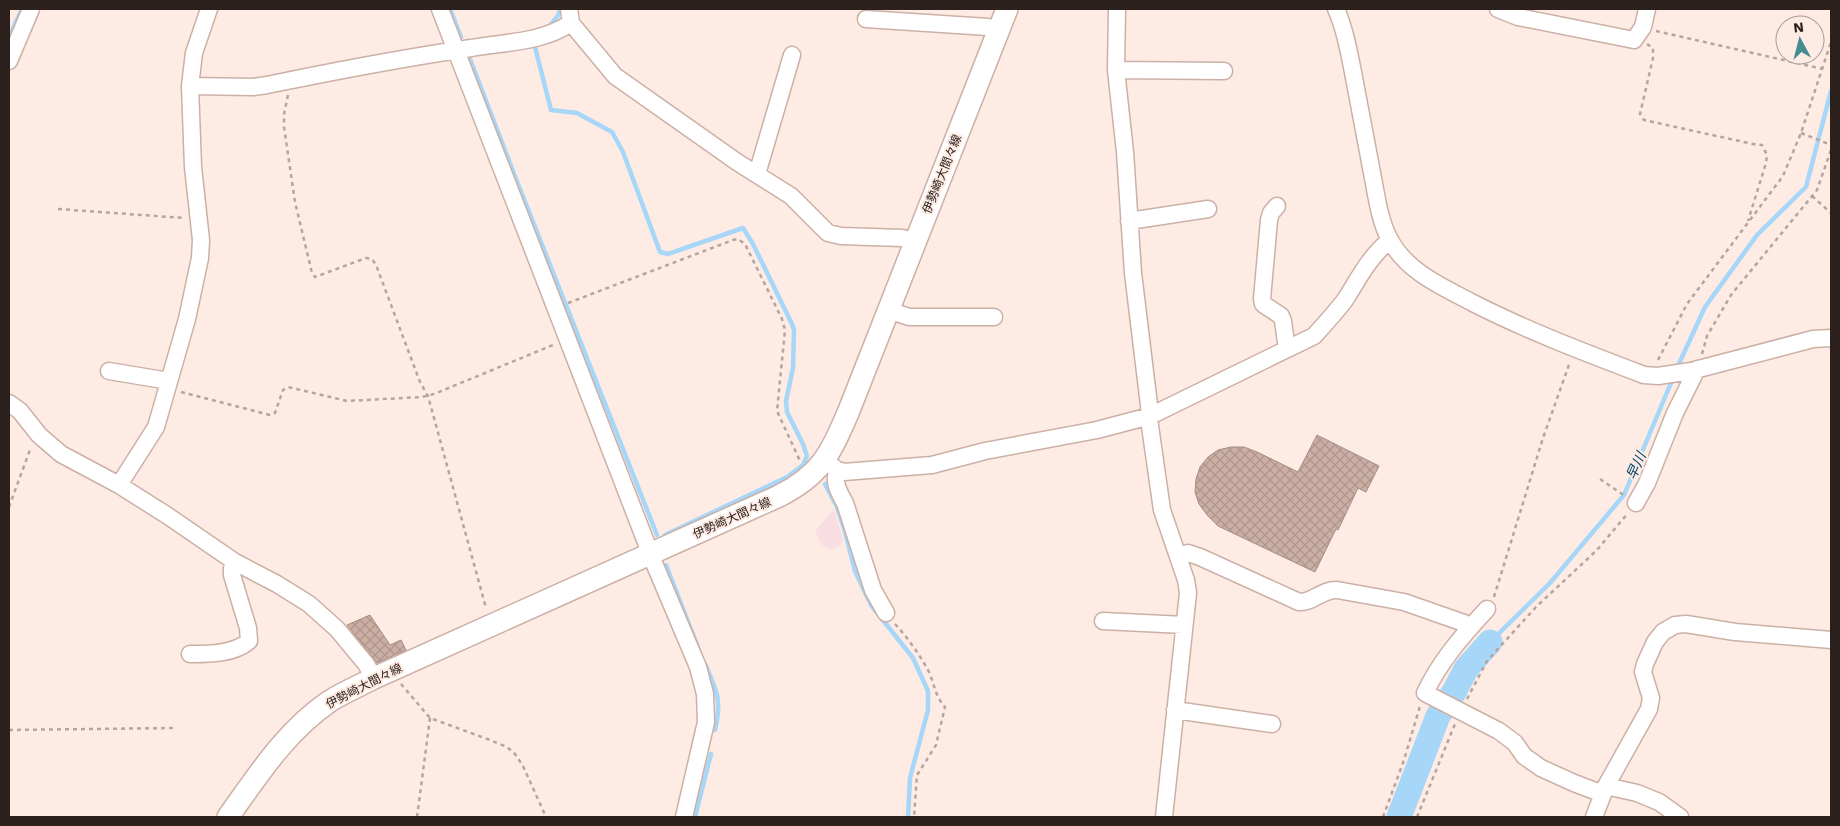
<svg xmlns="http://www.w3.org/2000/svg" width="1840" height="826" viewBox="0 0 1840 826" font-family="'Work Sans','Noto Sans JP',sans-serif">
	<defs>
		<pattern id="building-cross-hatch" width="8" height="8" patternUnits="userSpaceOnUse" patternTransform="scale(1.25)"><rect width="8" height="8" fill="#cbafa4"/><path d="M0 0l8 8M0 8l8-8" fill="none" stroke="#ae968d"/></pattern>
	</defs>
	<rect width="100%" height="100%" fill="#fdebe4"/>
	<path fill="#f8dde2" d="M834,509L843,540L840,545L831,550L821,544L815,531Z"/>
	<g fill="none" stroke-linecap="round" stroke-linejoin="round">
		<path stroke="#a6d6f8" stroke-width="4.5" d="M450,9L461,37
			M551,24L557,17L561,9
			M9,37L22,9
			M535,47L551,110L577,113L612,132L623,152L660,252L668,254L743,228L753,244L792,324L794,330L793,368L786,401L787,412L803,444L807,456L803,465L787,477L665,535
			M470,59L516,179L657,535
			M1677,368L1705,307L1757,235L1806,187L1831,91
			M825,484L837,507L844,528L855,571L871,605L913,658L928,691V710L910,778L908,817
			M666,565L699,650
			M1490,642L1550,583L1624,495L1673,378
			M705,664C717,691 722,700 715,730
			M695,817L711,754"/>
		<path stroke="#a6d6f8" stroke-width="25" d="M1399,817L1438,716L1454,692L1466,669L1490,642"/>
	</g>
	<path fill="url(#building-cross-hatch)" stroke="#a78c82" d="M1317,435L1379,466L1366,492L1358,488L1338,530L1336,529L1315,572L1218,526L1207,515L1199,504L1195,492L1196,479L1200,467L1208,457L1218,450L1231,447H1244L1257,452L1298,472Z
		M370,615L390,645L401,640L406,650L377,663L347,625Z"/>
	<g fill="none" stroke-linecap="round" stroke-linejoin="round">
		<g stroke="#ccb0a6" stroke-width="19">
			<path id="minor" d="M440,9L654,563L698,667L705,694L706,722L684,817
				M569,9L571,23L615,76L737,162L791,196L828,233L841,236L902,238L915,241
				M1117,9L1116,70L1125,152L1133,273L1149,405L1150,426L1162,510L1186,580L1188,593L1164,817
				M1336,9C1344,27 1348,47 1352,67C1359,104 1366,141 1373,178C1377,199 1380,222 1390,240C1407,272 1443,287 1473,303C1528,331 1586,353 1644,375L1658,376L1691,371L1813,339L1831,338
				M1498,9L1518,17L1634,40L1643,27L1647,9
				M866,19L988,27L998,31
				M9,61L31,9
				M1116,70L1224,71
				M190,86L253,87L267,85C335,71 403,58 471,48C505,42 541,43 571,23
				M757,174L792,55
				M1277,206L1271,213L1269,220L1262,299L1263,304L1281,316L1283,321L1287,349
				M1129,221L1208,209
				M888,310L909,317H994
				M109,371L169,381
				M9,403L20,411L39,435L61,454L119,485L168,516L235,562L277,584L309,604L337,629L366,664L374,678
				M825,460L837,470L844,472L932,465L985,451L1097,430L1150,416L1314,336C1325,324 1335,313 1345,300C1359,278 1369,257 1390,240
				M837,470C833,483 839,492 845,503L873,590L886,613
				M119,485L156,427L187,319L200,258L201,240L193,167L190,86L194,53L209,9
				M1636,503L1647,483L1675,413L1697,369
				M1178,555L1188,553L1200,557L1299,602C1312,603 1323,589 1337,590L1404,602L1464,623L1470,628
				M1487,609C1463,635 1440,661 1425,693L1499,731L1515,743L1524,756L1541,768L1574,783L1603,794
				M1103,621L1184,625
				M190,654C210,654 234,654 249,641L248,628L232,575V568L235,562
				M1175,710L1272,724
				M1606,786L1637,793L1659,802L1680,817
				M1594,817L1606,786L1649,709L1651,698L1643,672L1645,664L1655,642L1663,632L1675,625L1686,624L1735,632L1831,640"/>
		</g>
		<g stroke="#ccb0a6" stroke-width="24">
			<path id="major" d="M228,817C258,775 286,731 330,701C344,692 359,686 374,678L779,496C821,475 830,454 848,413L1007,9"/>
		</g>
		<path stroke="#b4a59f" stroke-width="2.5" stroke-dasharray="4 4" stroke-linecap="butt" d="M1656,31L1823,69
			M1647,44L1653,48V58L1640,114L1644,120L1753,144L1762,145L1767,155L1766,163L1748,221
			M288,95L284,114V127L295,202L312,273L315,277L366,258L372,259L376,265L420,382L428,396L486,608
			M1801,133L1831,145
			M1812,196L1831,213
			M58,209L184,218
			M568,303L733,240L738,239L745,244L782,319L785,330L777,411L800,461
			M1702,354L1707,336L1731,295L1817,190L1831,150
			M1658,360L1687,304L1783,176L1801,133L1831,42
			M181,392L270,415L275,413L283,390L288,387L347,401L422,397L434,394L553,345
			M1600,479L1625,496
			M9,507L31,447
			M1494,597L1543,438L1570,362
			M895,624C908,638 920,655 929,672C935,686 935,696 945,707L936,745L917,775L914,817
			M401,684L430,718L490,740L507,747L515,754L523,766L546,817
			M1467,699L1487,661L1536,607L1597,550L1628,513
			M9,730L175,728
			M417,817L430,718
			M1383,817L1404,760L1420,706
			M1417,817L1455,724"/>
		<use href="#minor" stroke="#fff" stroke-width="16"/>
		<use href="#major" stroke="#fff" stroke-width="21"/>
	</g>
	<g text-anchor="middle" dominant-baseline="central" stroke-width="4" stroke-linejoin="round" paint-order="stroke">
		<g font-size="12" fill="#2b201c" stroke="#fdebe4">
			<text transform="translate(942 174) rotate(-68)">伊勢崎大間々線</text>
			<text transform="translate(732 518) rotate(-24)">伊勢崎大間々線</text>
			<text transform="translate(364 686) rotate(-27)">伊勢崎大間々線</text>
		</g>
		<g font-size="14" font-style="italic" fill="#00476b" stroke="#fdebe4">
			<text transform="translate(1636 466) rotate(-66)">早川</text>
		</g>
	</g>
	<rect width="1840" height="826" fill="none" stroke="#2b201c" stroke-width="20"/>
	<g transform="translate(1800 40) rotate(353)"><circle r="24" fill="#fdebe4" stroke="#a99a94"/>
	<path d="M0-4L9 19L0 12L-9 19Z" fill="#448c8f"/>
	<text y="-8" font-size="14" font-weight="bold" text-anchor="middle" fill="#2b201c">N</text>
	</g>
</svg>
